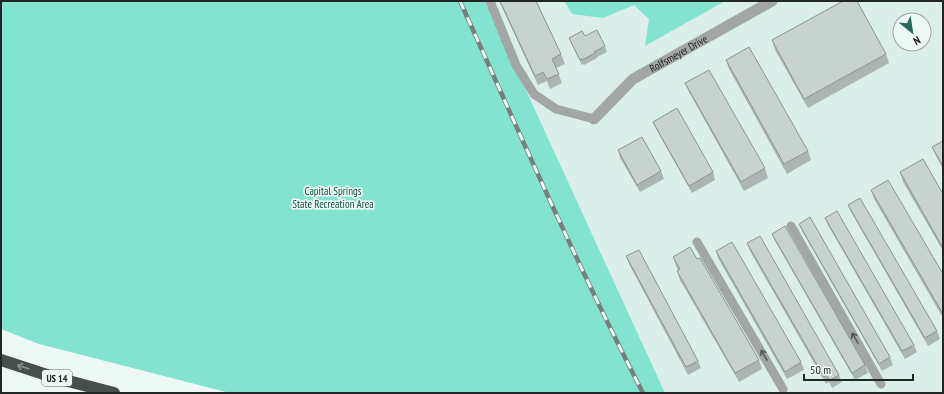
<svg xmlns="http://www.w3.org/2000/svg" width="944" height="394" viewBox="0 0 944 394" font-family="'PT Sans Narrow',sans-serif">
	<rect width="100%" height="100%" fill="#edf8f5"/>
	<path fill="#dbefea" fill-rule="evenodd" d="M485,1H943V393H665ZM900,20H924V44H900Z"/>
	<path fill="#82e3cf" d="M1,1H485L665,393H230L39,344L1,329Z
		M564,1H725L645,46L649,19L634,5L603,18L572,14Z"/>
	<g fill="none" stroke-linecap="round" stroke-linejoin="round">
		<path stroke="#a2a6a5" stroke-width="9" d="M490,1L516,65L534,94L556,109L594,119
			M791,226L881,384
			M697,242L783,389"/>
		<path stroke="#a2a6a5" stroke-width="11" id="s1" d="M594,119L633,79L772,1"/>
		<path stroke="#464f4d" stroke-width="12" d="M1,360L53,377L114,393"/>
		<g stroke="#777e7c" stroke-width="4.5">
			<path id="rail" d="M460,1C519,132 577,265 643,393"/>
		</g>
		<use href="#rail" stroke="#edf8f5" stroke-width="3" stroke-dasharray="9" stroke-linecap="butt"/>
	</g>
	<path fill="#acb5b3" d="M499,1H536L561,54L565,64L556,68L562,83L550,89L547,81L538,85Z
		M585,36L605,46L607,52L597,57V58L584,65V64L582,65L571,43L569,38Z
		M772,40L886,54L889,63L808,108L775,50Z
		M726,60L808,151L811,160L787,174L729,69Z
		M685,83L765,168L768,178L744,191L689,92Z
		M653,122L713,172L715,180L692,193L656,129Z
		M943,141V169L936,156L932,147Z
		M618,150L661,171L664,179L640,192L620,158Z
		M900,172L943,194V251L903,182Z
		M871,190L943,274V318L874,199Z
		M848,205L937,331L940,339L928,346L851,212Z
		M825,218L914,345L917,352L905,359L828,225Z
		M799,224L890,357L893,365L882,371L802,231Z
		M772,234L865,365L868,373L855,380L775,241Z
		M747,243L839,375L842,382L832,388L829,382L826,384L750,251Z
		M716,251L801,362L804,370L787,379L718,258Z
		M626,256L698,361L701,368L688,375L629,264Z
		M673,257L697,259L759,360L762,369L739,382L680,280L677,271L678,270L676,266Z"/>
	<path fill="#c8d3d0" stroke="#8c9492" d="M500,1H536L561,54L552,59L559,74L547,79L543,72L535,76Z
		M843,1H857L886,54L804,99L772,40Z
		M597,30L605,46L594,52L595,53L582,60V59L580,60L569,38L582,31L585,36Z
		M749,47L808,151L784,164L726,60Z
		M709,70L765,168L741,182L685,83Z
		M677,108L713,172L689,186L653,122Z
		M642,137L661,171L637,185L618,150Z
		M943,141V166L932,147Z
		M923,159L943,194V248L900,172Z
		M888,180L943,274V314L871,190Z
		M860,198L937,331L925,338L848,205Z
		M837,211L914,345L902,351L825,218Z
		M810,217L890,357L879,364L799,224Z
		M785,226L865,365L852,373L772,234Z
		M760,236L839,375L830,380L826,375L824,377L747,243Z
		M732,242L801,362L785,372L716,251Z
		M690,247L697,259L700,258L759,360L735,373L677,271L680,269L673,257Z
		M639,250L698,361L686,367L626,256Z"/>
	<defs><path id="oneway-shaft" d="M-6 0H5M1.5-3L5.5 0L1.5 3" fill="none" stroke-width="1.6" stroke-linecap="round" stroke-linejoin="round"/></defs>
	<g stroke="#555958">
		<use href="#oneway-shaft" transform="translate(855 338) rotate(-120)"/>
		<use href="#oneway-shaft" transform="translate(764 355) rotate(-120)"/>
	</g>
	<use stroke="#899390" href="#oneway-shaft" transform="translate(23 367) rotate(-162)"/>
	<g text-anchor="middle" dominant-baseline="central" stroke-width="3.5" stroke-linejoin="round" paint-order="stroke">
		<rect fill="#edf8f5" stroke="#5f6563" stroke-width="1" x="42" y="370" width="30" height="16" rx="3"/>
		<g font-size="10" font-weight="bold" fill="#222625">
			<text x="57" y="378">US 14</text>
		</g>
		<g font-size="11" fill="#222625" stroke="#edf8f5">
			<text stroke="none"><textPath href="#s1" startOffset="108">Rolfsmeyer Drive</textPath></text>
		</g>
		<g font-size="11" fill="#104e44" stroke="#edf8f5">
			<text x="333" y="191">Capital Springs<tspan x="333" dy="13">State Recreation Area</tspan></text>
		</g>
	</g>
	<rect width="944" height="394" fill="none" stroke="#222625" stroke-width="4"/>
	<g transform="translate(912 32) rotate(150)"><circle r="19" fill="#edf8f5" stroke="#9ca4a2"/>
	<path d="M0-3L7 15L0 10L-7 15Z" fill="#256b5e"/>
	<text y="-6" font-size="11" font-weight="bold" text-anchor="middle" fill="#222625">N</text>
	</g>
	<path d="M804 374v6h109v-6" fill="none" stroke="#222625" stroke-width="2"/>
	<text x="810" y="374" font-size="12" fill="#222625" stroke="#edf8f5" stroke-width="3" paint-order="stroke">50 m</text>
</svg>
